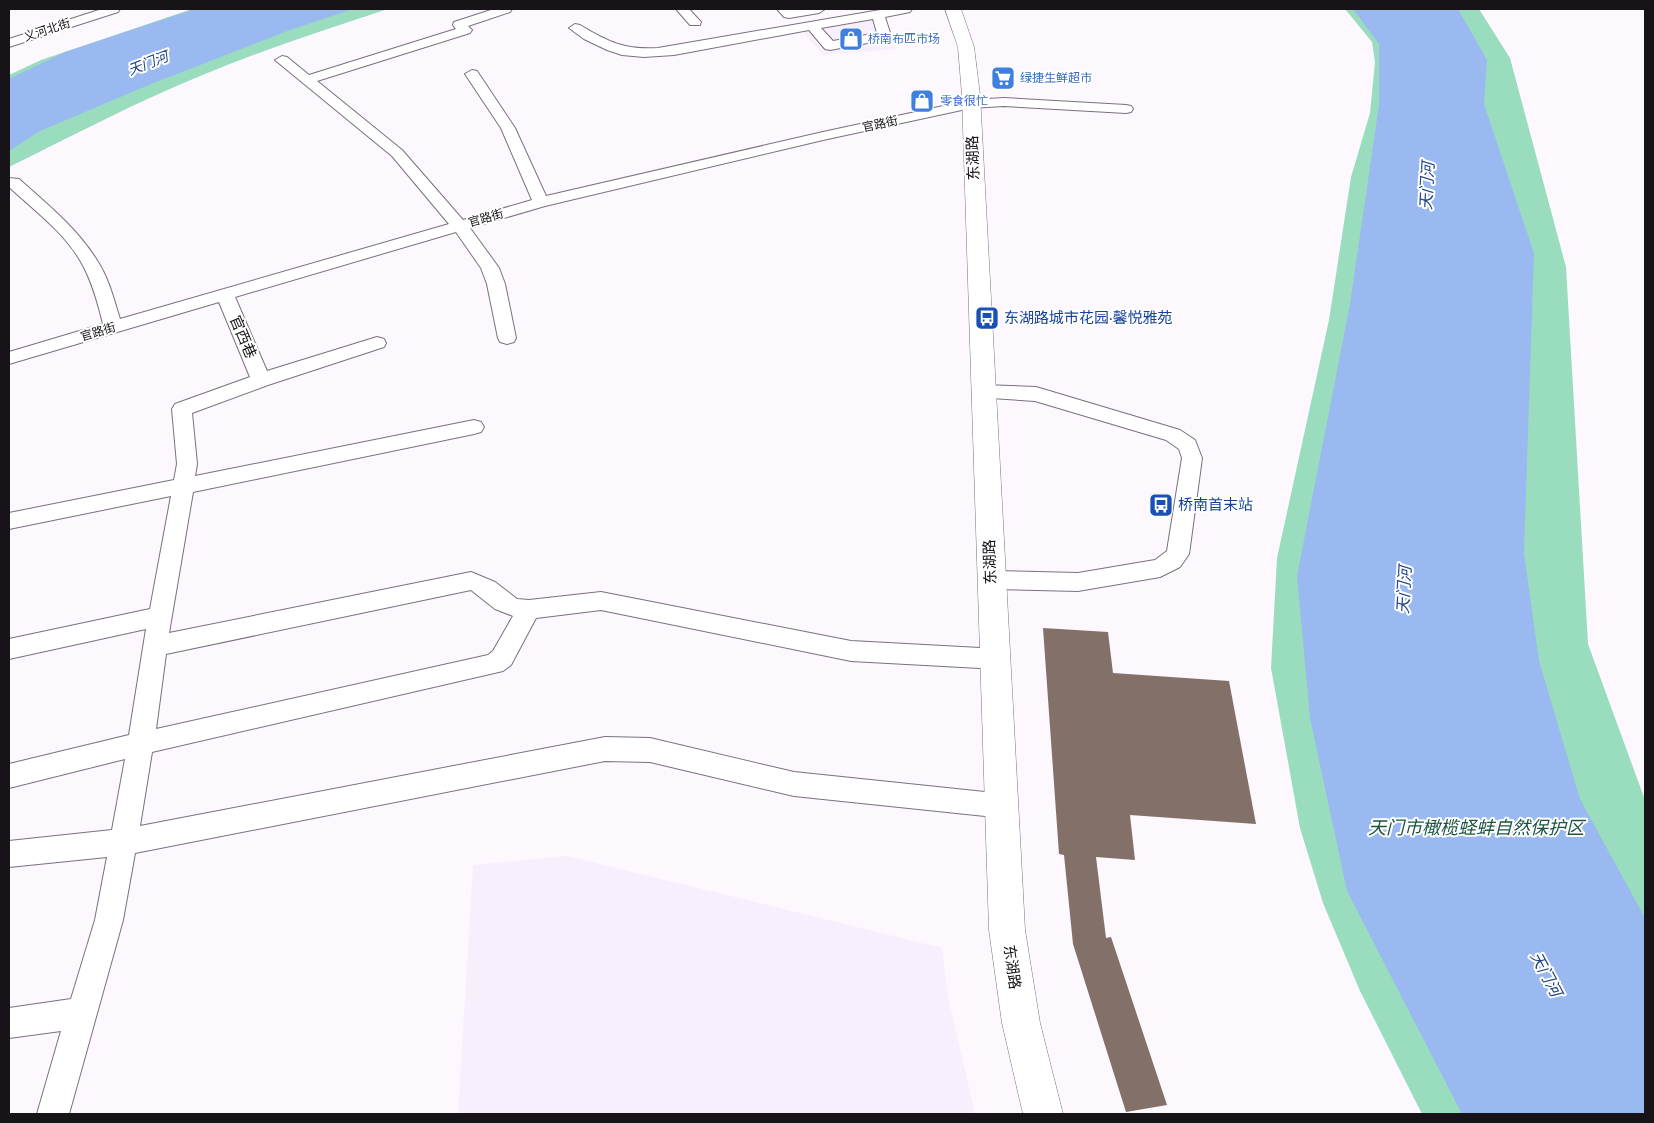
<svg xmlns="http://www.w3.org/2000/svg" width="1654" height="1123" viewBox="0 0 1654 1123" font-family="'Crimson Pro','Noto Sans SC',serif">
	<rect width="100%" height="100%" fill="#fcf8fe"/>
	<path fill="#f8effd" d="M885,15L896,49L823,55L801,30Z
		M567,856L942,948L948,997L975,1114H458L473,865Z"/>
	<path fill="#99ddbe" d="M192,9H388C327,29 265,49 205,74C138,101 74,135 9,167V75L41,60Z
		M1345,9H1479L1510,58L1566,267L1588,644L1645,800V1114H1422L1360,991L1323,903L1300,828L1271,668L1277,558L1329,320L1351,177L1370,113L1375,62L1372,42Z"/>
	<path fill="#99b9f0" d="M195,9H353L290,30L151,84L40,131L9,151V79L65,52Z
		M1353,9H1458L1487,60L1484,104L1534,253L1524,553L1539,661L1580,799L1645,918V1114H1462L1347,891L1310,718L1297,576L1350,304L1379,105V44Z"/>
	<path fill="#837169" d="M1043,628L1108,632L1113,673L1229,681L1256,824L1130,815L1135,860L1096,857L1106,938L1111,937L1167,1105L1126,1112L1073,944L1064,855L1059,854Z"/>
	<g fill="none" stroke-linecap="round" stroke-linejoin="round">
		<g stroke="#7a707f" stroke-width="2">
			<path id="minor" d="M102,9H120L118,12L9,47V39Z
				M494,9H512L510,12L468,26L472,30L470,33L317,81L402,150L463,220L532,200L501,128L465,74L472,70L477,71L515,128L546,196L823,132L971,100L1004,98L1126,105L1131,106L1133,109L1131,112L1126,113L1004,106L971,108L823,140L545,206L470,228L499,268L505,284L516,338L514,342L507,344L500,342L498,338L487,284L481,268L456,232L235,297L267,371L377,337L384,339L386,343L384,347L268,385L192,413L197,464L195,476L474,420L481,422L484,427L481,432L474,434L193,492L169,633L471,572L495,582L517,599L529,600L601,592L851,641L980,648L989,651L992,658L989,665L980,668L851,661L601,610L536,618L511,665L503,671L152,752L140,826L605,737L650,738L794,772L985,792L994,795L998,804L994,813L985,816L794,796L650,762L605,761L135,853L123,920L69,1114H37L61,1031L9,1038V1008L71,999L95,920L107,857L9,867V841L112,830L125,759L9,788V764L129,735L146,629L9,659V639L150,609L171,496L9,529V513L174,480L177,464L172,409L175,404L250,377L219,302L9,364V352L103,324C98,303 92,281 81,262C64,232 34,210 9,187V178L19,179C47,204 78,229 98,262C109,279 114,300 120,319L449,224L392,156L275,60L282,56L287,57L309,75L456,29L453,25L454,22ZM471,590L495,609L513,616L493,651L488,655L156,729L166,654Z
				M676,9H689L701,22L700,25H690Z
				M777,9H825L819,13L789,18L784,17Z
				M886,9H912L910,12L885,17L891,36L889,39L830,50L825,49L809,30L674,55L644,57L622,55L607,50L584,39L569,28L575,24L580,25C608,42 625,50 658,48ZM873,19L877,33L833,41L821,28Z
				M983,385L1036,387L1180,430L1195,440L1202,458L1189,554L1180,567L1160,577L1078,591L991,589L983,586L980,580L983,574L991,571L1078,573L1155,560L1167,551L1182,458L1179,449L1166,440L1035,401L976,397L973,392L976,387Z"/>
		</g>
		<g stroke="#7a707f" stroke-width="1">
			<path id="major" d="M945,9H961L974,47L980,95L1025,930L1040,1023L1063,1114H1023L1002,1023L989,930L962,95L958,47Z"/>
		</g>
		<use href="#minor" fill="#fff" fill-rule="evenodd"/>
		<use href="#major" fill="#fff" fill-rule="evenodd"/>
	</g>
	<defs>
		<g id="shop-square" transform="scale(1.25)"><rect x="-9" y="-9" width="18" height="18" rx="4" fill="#3f7fe0" stroke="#fff"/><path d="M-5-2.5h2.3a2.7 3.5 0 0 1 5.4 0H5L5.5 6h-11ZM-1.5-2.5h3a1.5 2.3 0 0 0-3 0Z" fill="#fff"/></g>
		<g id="supermarket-square" transform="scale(1.25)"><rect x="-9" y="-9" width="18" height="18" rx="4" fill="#3f7fe0" stroke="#fff"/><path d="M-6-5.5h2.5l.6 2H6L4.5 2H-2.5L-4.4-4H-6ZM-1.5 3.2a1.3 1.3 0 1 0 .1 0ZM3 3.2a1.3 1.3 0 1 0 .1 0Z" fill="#fff"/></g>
		<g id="bus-square" transform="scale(1.25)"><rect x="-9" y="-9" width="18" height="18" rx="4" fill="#1a4fb4" stroke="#fff"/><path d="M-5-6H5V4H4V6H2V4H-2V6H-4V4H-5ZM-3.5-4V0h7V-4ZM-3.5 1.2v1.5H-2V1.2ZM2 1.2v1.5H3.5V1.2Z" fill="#fff"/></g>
	</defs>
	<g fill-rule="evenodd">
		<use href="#shop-square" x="851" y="39"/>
		<use href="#supermarket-square" x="1003" y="78"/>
		<use href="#shop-square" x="922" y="101"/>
		<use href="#bus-square" x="987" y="318"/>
		<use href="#bus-square" x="1161" y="505"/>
	</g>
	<g text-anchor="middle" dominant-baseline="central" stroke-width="4" stroke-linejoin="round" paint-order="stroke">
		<g font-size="12" fill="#171318" stroke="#fff">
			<text transform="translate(47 30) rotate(-18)">义河北街</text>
			<text transform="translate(880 124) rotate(-12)">官路街</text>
			<text transform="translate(486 218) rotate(-16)">官路街</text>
			<text transform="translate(98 332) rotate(-17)">官路街</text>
		</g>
		<g font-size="12" fill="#366cbe" stroke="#fff" text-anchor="start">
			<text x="868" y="39">桥南布匹市场</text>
			<text x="1020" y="78">绿捷生鲜超市</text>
			<text x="940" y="101">零食很忙</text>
		</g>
		<g font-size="14" font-style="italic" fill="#224586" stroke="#fff">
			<text transform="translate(148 63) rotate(-21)">天门河</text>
		</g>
		<g font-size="15" fill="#171318" stroke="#fff">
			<text transform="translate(973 158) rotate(-92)">东湖路</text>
			<text transform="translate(243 337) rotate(67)">官西巷</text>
			<text transform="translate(990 562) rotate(-92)">东湖路</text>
			<text transform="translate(1012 967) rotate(82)">东湖路</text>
		</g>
		<g font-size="15" fill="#164399" stroke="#fff" text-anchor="start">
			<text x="1004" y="318">东湖路城市花园·馨悦雅苑</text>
			<text x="1178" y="505">桥南首末站</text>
		</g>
		<g font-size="16" font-style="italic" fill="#224586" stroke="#fff">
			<text transform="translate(1427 186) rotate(-87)">天门河</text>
			<text transform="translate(1404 590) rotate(-87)">天门河</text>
			<text transform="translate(1546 974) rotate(62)">天门河</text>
		</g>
		<g font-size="18" font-style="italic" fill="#1c553f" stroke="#fff">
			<text x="1476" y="828">天门市橄榄蛏蚌自然保护区</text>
		</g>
	</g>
	<rect width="1654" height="1123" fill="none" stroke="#171318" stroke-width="20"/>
</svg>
